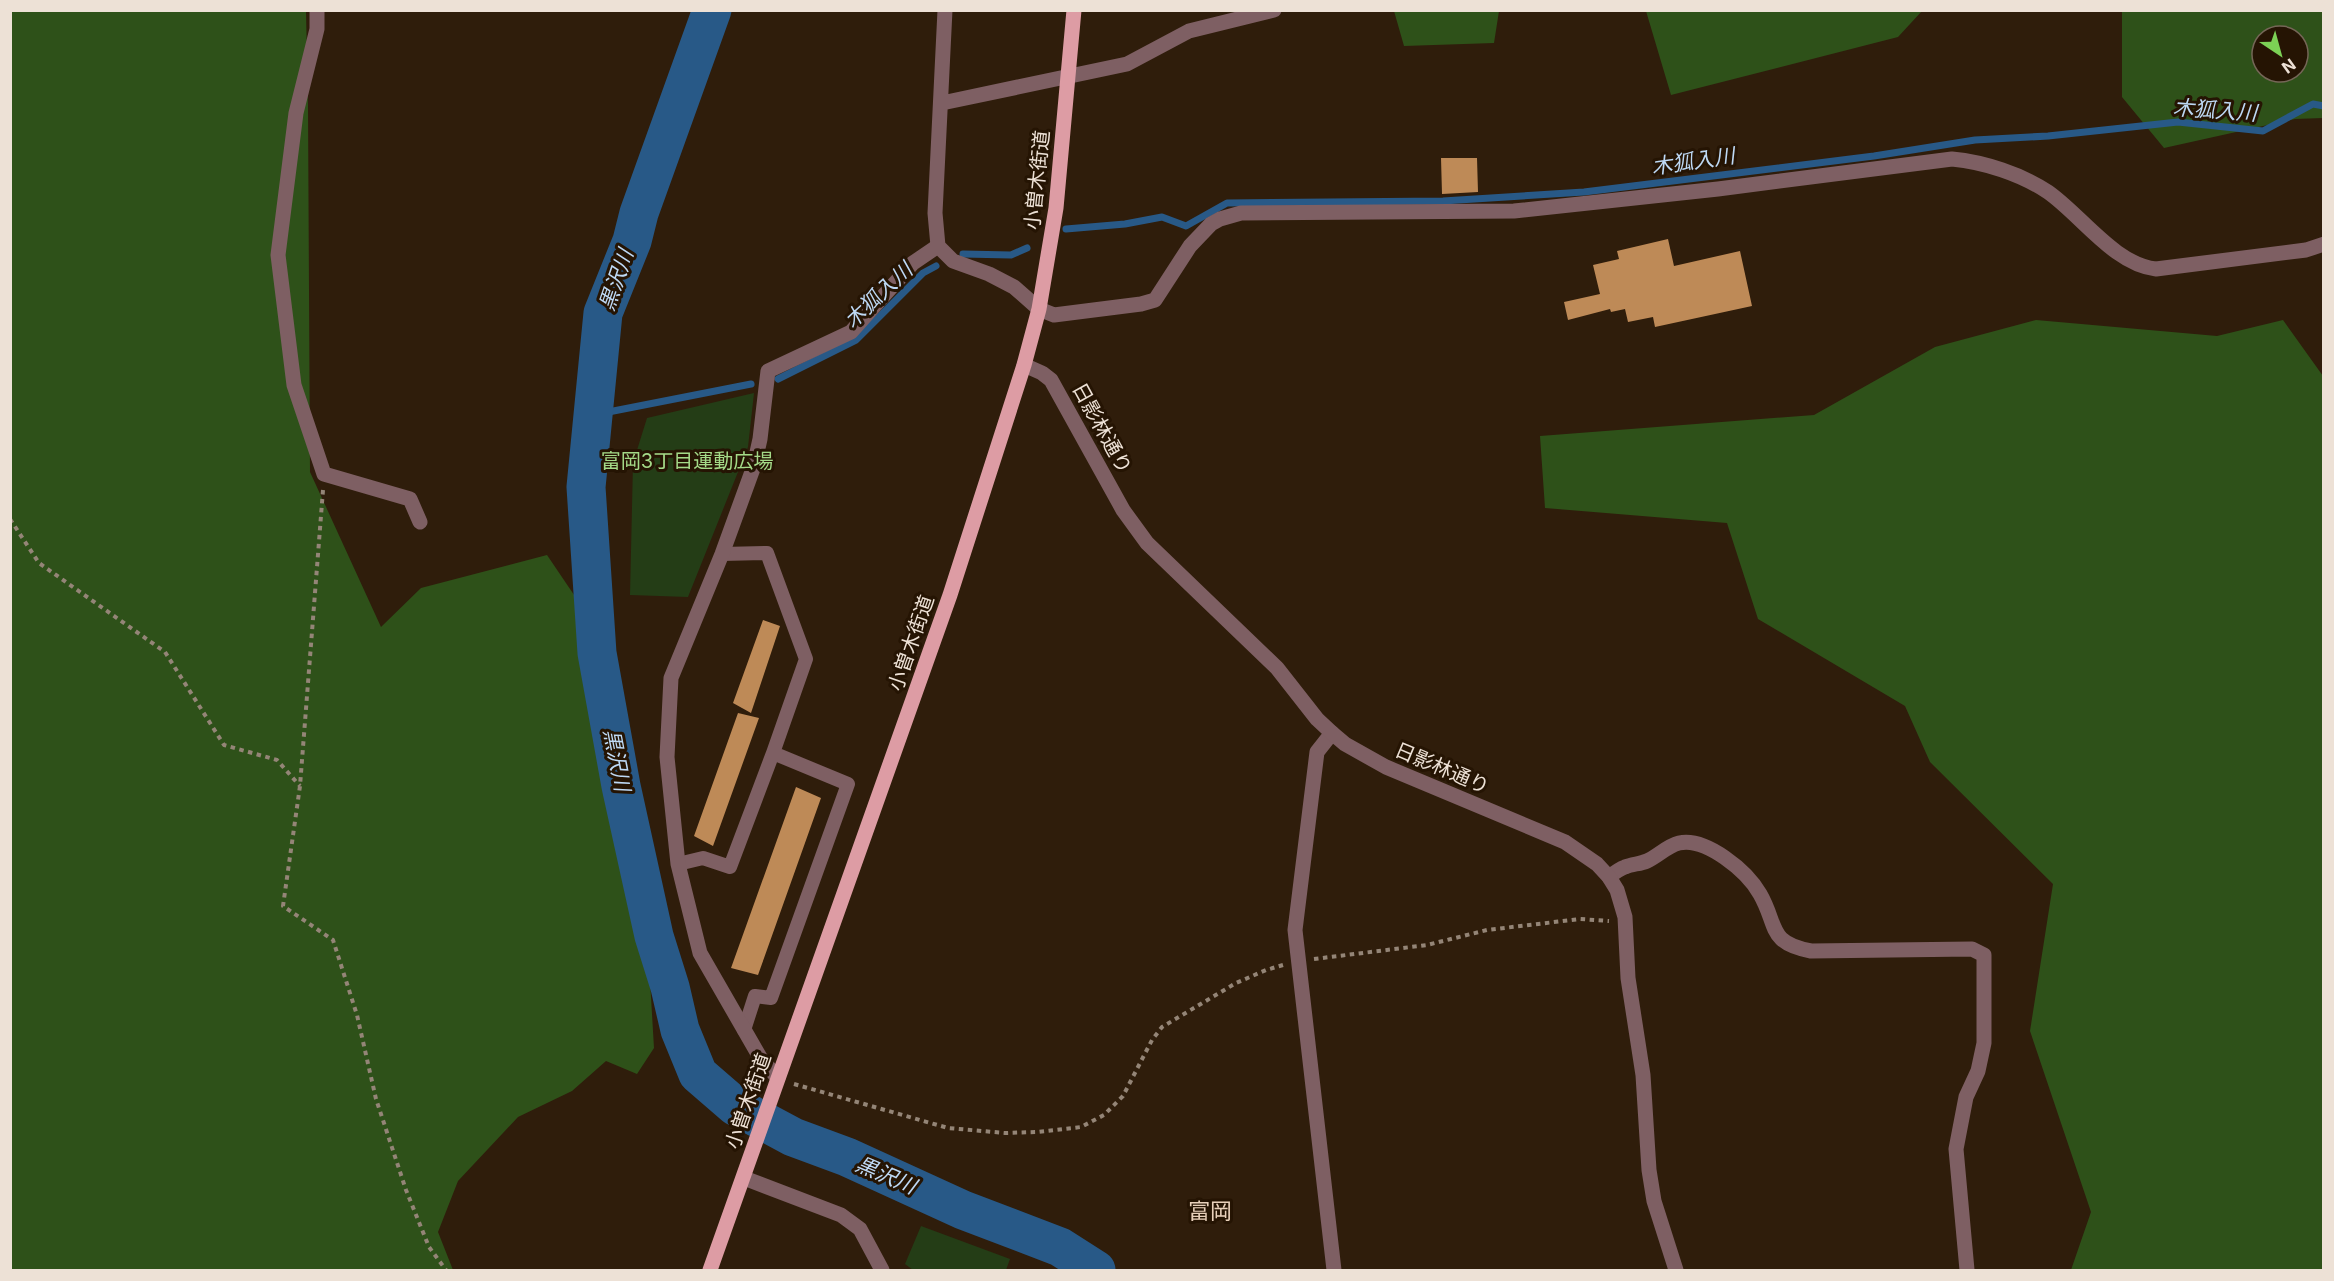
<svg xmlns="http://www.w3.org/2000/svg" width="2334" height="1281" viewBox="0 0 2334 1281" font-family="Inter,'Noto Sans JP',sans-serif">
	<rect width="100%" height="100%" fill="#2f1d0b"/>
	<path fill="#243d16" d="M754,393L748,447L688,597L630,595L633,463L647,418Z
		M921,1226L1010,1259L1006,1270H913L905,1264Z"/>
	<path fill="#2e5119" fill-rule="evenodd" d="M10,11H306L308,105L310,472L381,627L421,588L547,555L589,617L648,946L654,1048L637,1074L606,1061L572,1091L518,1117L458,1181L438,1232L453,1270H11Z
		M1394,11V10L1499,11L1494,43L1404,46Z
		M1646,11V10L1922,11L1898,37L1671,95Z
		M2122,11H2323V118L2295,119L2164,148L2122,97ZM2262,36H2298V72H2262Z
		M2036,320L2217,336L2283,320L2323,376V1270H2071L2091,1212L2030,1031L2053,884L1930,762L1905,706L1758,619L1727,523L1545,508L1540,436L1814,415L1935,347Z"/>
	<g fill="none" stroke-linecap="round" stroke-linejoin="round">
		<path stroke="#285987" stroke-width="7" d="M1066,229L1125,224L1162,217L1186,226L1227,203L1443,201L1584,192L1874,156L1975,140L2048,136L2178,122L2263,131L2313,104L2324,106
			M963,254L1011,255L1027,248
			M778,379L856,340L923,273L936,266
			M593,415L751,384"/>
		<path stroke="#285987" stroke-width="39" d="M712,10L639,213L632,241L603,313L586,487L597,653L621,786L654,936L670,987L680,1030L698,1074L735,1106L793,1137L847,1157L963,1210L1060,1247L1096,1270"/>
	</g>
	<path fill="#be8a57" d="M1441,158H1477L1478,192L1442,194Z
		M1668,239L1674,266L1740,251L1752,306L1655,327L1653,317L1628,322L1625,309L1611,312L1610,309L1568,320L1564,302L1600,294L1593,265L1619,259L1617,251Z
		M763,620L780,626L751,713L733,703Z
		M738,713L759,718L713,846L694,836Z
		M796,787L821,798L758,975L731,968Z"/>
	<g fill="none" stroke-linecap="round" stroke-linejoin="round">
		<path stroke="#948577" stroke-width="4" stroke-dasharray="4.5 4.5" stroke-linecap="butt" d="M323,490L300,786L283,906L333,940L357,1015L376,1099L406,1190L429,1247L446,1270
			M10,519L39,563L165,652L224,745L277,760L300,786
			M1314,959L1427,945L1487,930L1580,919L1609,921
			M794,1084L948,1128L1005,1133L1037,1132L1081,1127L1104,1115L1123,1096L1152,1040L1162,1027L1236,983L1266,970L1283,965"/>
		<path stroke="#7e5f63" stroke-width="14" d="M722,554L767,553L806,659L773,753
			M678,864L703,858L730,867L773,753L848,784L771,998L755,996L744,1030"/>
		<path stroke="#7e5f63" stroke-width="15" d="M317,10V29L296,113L278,255L294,385L324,474L410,499L420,522
			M945,10L935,213L938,246L953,261L989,274L1014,287L1039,309L1054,315L1141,304L1155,300L1190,246L1211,224L1220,219L1241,213L1514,211L1718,189L1952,159C1984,162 2021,174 2048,192C2081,215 2115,265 2156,269L2306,250L2324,244
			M942,103L1127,64L1189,31L1274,10
			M1332,733L1317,752L1295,930L1334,1270
			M1609,877C1614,873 1619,869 1625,867C1632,864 1640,864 1647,861C1658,856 1667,846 1679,843C1706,837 1747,871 1760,894C1778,925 1767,943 1811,951L1972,949L1984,955V1043L1978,1071L1966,1097L1956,1149L1967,1270
			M778,1078L761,1059L700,953L678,864L667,757L671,678L722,554L754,466L760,439L768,371L851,332L913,263L938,246
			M744,1178L841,1215L860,1229L882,1270"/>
		<path stroke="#7e5f63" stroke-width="15" d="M1024,365L1042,373L1051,380L1123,510L1147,543L1277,668L1317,719L1332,733L1345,744L1386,767L1565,842L1597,864L1609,877L1617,890L1625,917L1628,978L1643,1075L1649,1170L1654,1201L1676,1270"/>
		<path stroke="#dd9ca4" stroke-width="15" d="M710,1270L950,595L1024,365L1039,309L1056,208L1074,10"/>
	</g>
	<g text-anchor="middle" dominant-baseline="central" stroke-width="6" stroke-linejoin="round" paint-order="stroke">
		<g font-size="20" fill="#ede1d6" stroke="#251403">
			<text transform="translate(1037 180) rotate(-84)">小曽木街道</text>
			<text transform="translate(1102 428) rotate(61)">日影林通り</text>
			<text transform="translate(911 643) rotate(-71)">小曽木街道</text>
			<text transform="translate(1442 768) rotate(23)">日影林通り</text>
			<text transform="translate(748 1101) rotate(-71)">小曽木街道</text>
		</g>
		<g font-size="20" fill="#a4da88" stroke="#251403">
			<text x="687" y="461">富岡3丁目運動広場</text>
		</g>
		<g font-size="21" font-style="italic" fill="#bed9f5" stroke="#251403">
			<text transform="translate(2215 110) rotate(4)">木狐入川</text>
			<text transform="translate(1693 161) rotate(-8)">木狐入川</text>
			<text transform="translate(616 280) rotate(-71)">黒沢川</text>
			<text transform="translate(878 295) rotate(-43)">木狐入川</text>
			<text transform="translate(617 760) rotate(79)">黒沢川</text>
			<text transform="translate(886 1175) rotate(23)">黒沢川</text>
		</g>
		<g font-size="22" fill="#e9d1bb" stroke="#251403">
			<text x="1210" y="1211">富岡</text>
		</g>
	</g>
	<rect width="2334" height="1281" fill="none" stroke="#ede1d6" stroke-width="24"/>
	<g transform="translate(2280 54) rotate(144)"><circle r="28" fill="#251403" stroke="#756657" stroke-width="1.5"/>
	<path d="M0-4.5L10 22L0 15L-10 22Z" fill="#7cd155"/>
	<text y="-9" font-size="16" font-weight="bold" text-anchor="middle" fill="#ede1d6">N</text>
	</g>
</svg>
